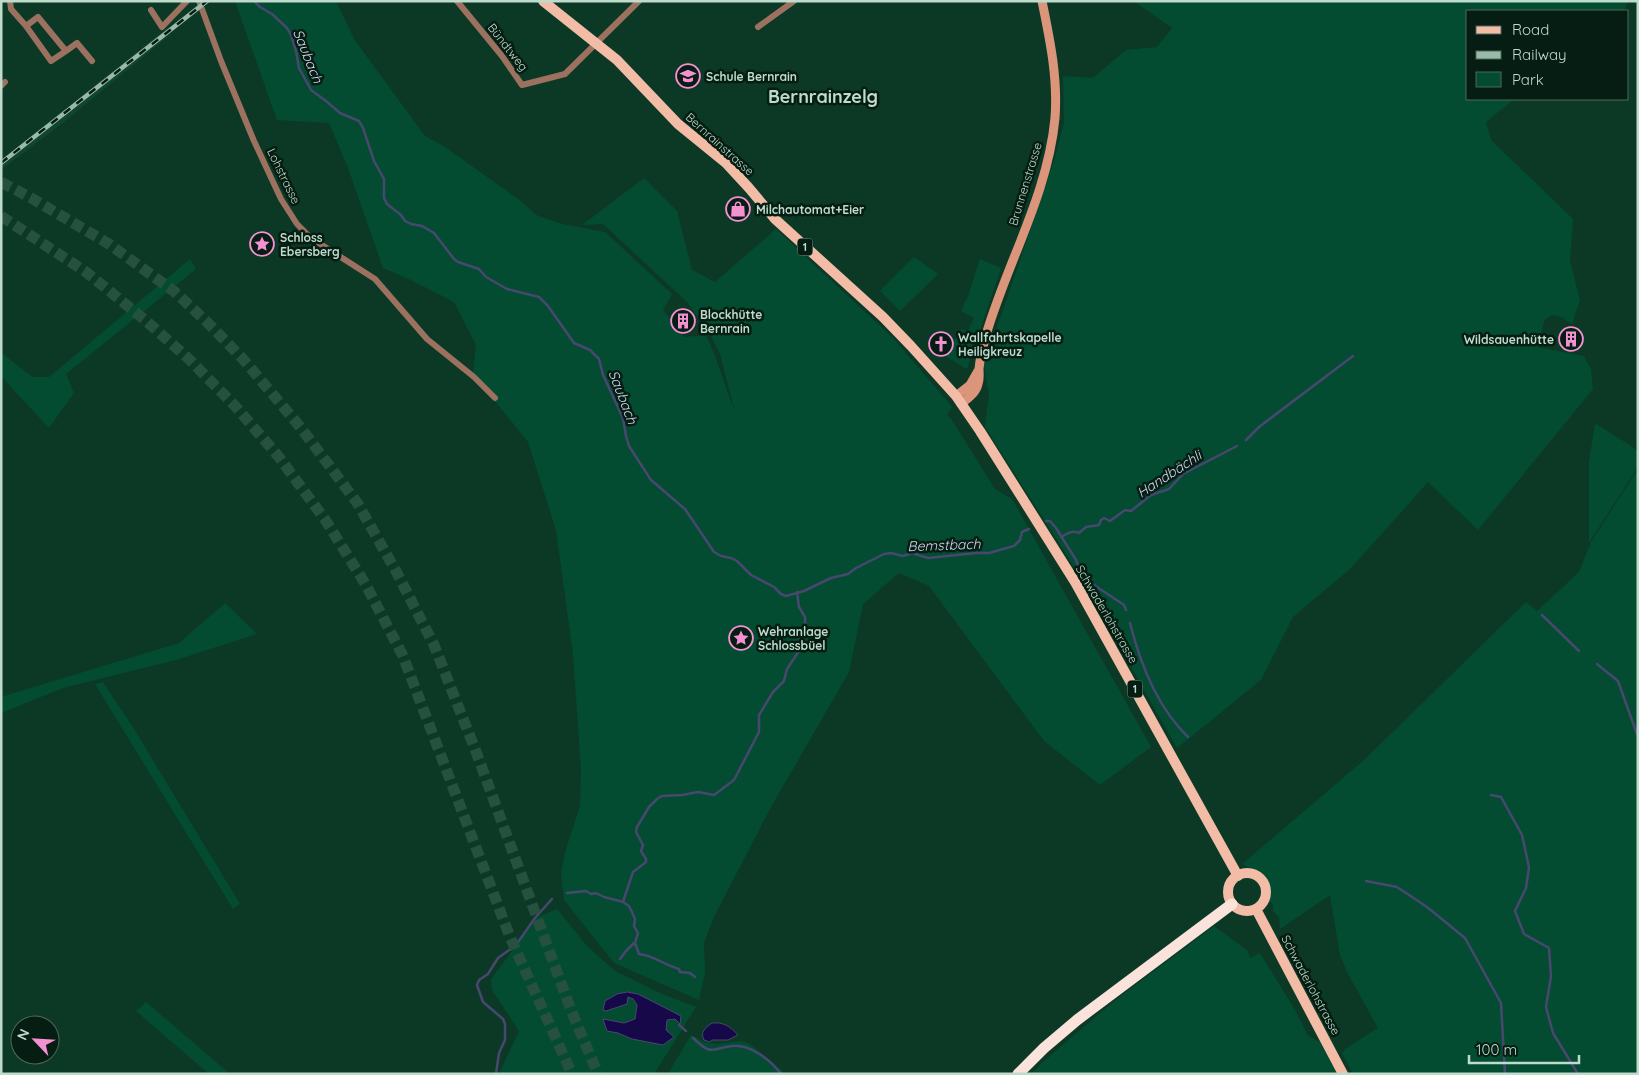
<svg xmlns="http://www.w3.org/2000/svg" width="1639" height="1075" viewBox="0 0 1639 1075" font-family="Quicksand,sans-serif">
	<rect width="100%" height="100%" fill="#0c3926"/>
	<path fill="#10452f" d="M166,29L171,34L64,122L1,170V160Z"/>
	<path fill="#034c32" d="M235,1H336L354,39L425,136L445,147L518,199L538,216L562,224L605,232L672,294L663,310L684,337L706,335C718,360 725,387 735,412L720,354L709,332L686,301L603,224L582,225L644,178L677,211L692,270L715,282L776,229L893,338L952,407L947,415L952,420L995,489L1012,499L1151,747L1100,785L1044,741L929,586L899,573L863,604L849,672L771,807L714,917L704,943L705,972L699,1000L614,963L564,900L561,874L565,852L580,806L581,770L573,654L556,530L528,442L473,374L476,345L454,302L411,280L383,268L348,168L329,123L277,120Z
		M1134,1H1628L1624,11H1468V99H1514L1486,122L1491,140L1573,219L1570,261L1580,300L1572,324L1561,317L1553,315L1545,319L1537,347L1584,356L1591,369L1593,389L1478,530L1428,482L1351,568L1293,617L1261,680L1177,748L1076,570L985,427L989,395L984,365L1054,161L1064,123L1063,76L1093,78L1126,50L1157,47L1172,28Z
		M914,257L938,274L900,311L880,291Z
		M190,259L196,269L66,374L74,393L49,428L1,376V352L32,377H49Z
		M980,259L1001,268L967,369L941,354L951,338L955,340L961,329L968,331L974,318L961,311L968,296Z
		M1595,423L1634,448L1638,453V467L1589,543V462Z
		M1638,469V1074H1353L1342,1053L1345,1049L1378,1028L1348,974L1340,955L1330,895L1280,929L1279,917L1273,911V904L1269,901C1267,877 1262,875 1242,864L1363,761L1526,602L1537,611L1579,572L1591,542Z
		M225,603L257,634L176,660L63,688L1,713V697L179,643Z
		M103,682L134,729L240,904L233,909L95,684Z
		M557,909L587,946L615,971L662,994L696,1007L654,1074H499L519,1031L492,990L491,979L538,917Z
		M1214,926L1247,950L1250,958L1260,953L1295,1010L1308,1036L1320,1042L1337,1074H1031L1043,1062L1113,1002Z
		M146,1002L230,1074H209L136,1011Z
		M691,1035L704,1042L718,1044L740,1041L750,1044L786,1074H668Z"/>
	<path fill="#160849" stroke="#484770" d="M627,992L638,994L681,1016L680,1024L675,1019L667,1020L666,1030L674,1037L663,1045L632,1039L618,1033L607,1031L603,1019L624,1023L635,1019L637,1005L633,999L628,997L627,1004L606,1011L603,1010L605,1001L617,994Z
		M712,1023C723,1022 730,1026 738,1035L728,1040H712L710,1042L704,1040C700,1032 705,1028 712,1023Z"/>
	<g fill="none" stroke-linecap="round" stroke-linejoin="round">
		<path stroke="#484770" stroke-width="2.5" d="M254,1L260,7L272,14L287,28L291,35L296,51L299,68L311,90L326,101L340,113L359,121L363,128L374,161L384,179V198L387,204L401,215L405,221L411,224L422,226L434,233L454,259L458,262L479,269L486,277L507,289L539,297L548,306L574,343L590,350L599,359L603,375L623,418L626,436L629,446L651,480L685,509L714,552L721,556L731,558L737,561L751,575L774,587L781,594L786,596L804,591L831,578L848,574L856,568L884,554L891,553L903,556L912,553L928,558L976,553H989L1014,546L1020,540L1022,532L1029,529
			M1246,440L1259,427L1353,356
			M1046,521H1050L1056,528L1076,560L1081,574L1088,581L1124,605L1126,610
			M1061,537C1068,533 1072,530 1079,533L1086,527L1099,525L1101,520L1104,518L1110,521L1125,510L1131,511L1151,495L1169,489L1183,474L1237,446
			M1542,615L1579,651
			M1130,623C1140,663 1157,707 1188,737
			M1597,664L1618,681L1638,737
			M1491,795L1501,797L1522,835L1529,867L1526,888L1515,911L1524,934L1549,948L1551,976L1546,1007L1553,1033L1578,1074
			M1366,881L1397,887L1427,907L1465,938L1501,1003L1505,1074
			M567,893L586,891L591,894L596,893L604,897L623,902L633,872L646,862V859L641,851L643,845L636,832L637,827L649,807L657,799L662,796L682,795L698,792L714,795L734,780L759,732V715L773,692L784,681L787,669L799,651L800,637L805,626V617L799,607L797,592
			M623,902L629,906L632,912L635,919L634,926L638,933L635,943L639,954C653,955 664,965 679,969L680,972L690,973L695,977
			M620,959L626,951L634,943
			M679,1025L686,1031
			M693,1038C712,1056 710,1049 732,1046C750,1044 771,1060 781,1074
			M496,1074L499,1053L505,1040V1024L503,1019L483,1002L477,985L479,980L488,974L498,958L516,945L535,918L552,899"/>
		<path stroke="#27513f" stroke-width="11" stroke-dasharray="11 5.5" stroke-linecap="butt" d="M1,182L33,199L109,244L175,292L209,324L243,359L301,428L358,504L397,573L434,645L475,749L571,1010L598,1074
			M1,216L86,272L145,320L189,359L236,407L279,457L326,521L366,585L403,656L510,937L572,1074"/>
		<path stroke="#9d7160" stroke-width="6" d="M10,1L11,9L26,26L51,61L66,51L38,17L26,26
			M199,1L221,61L254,141L281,199L297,224L311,238L375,279L427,339L474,377L495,398
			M457,1L502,56L522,85L565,74L639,1
			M151,10L162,27L187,1
			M758,27L794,1
			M66,51L77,43L92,61
			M1,86L5,82"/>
		<path stroke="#db957a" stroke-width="9" d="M956,396L970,385L978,371
			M961,404C968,398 976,393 978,384C980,379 979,374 979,369C980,357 983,346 986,335C1007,263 1048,194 1055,118C1058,78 1050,40 1042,1"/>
		<path stroke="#f3bca7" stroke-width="10" d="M543,1L617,60L678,124L726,163L749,188L775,219L883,317L911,346L956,396L980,431L1075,582L1238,876
			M1228 892a19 19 0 1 1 38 0a19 19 0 1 1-38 0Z
			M1256,909L1343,1074"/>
		<path stroke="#fae3db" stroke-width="11" d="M1018,1074L1044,1048L1077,1020L1232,904"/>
		<g stroke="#99b9a9" stroke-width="4.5">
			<path id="rail" d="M1,163L207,1"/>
		</g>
		<use href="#rail" stroke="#051d12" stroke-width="2.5" stroke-dasharray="8" stroke-linecap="butt"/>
	</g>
	<defs>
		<g id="school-ring" transform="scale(1.25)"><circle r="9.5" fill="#051d12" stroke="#f591d2" stroke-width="1.5"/><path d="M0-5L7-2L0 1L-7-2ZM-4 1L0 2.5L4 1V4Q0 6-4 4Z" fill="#f591d2"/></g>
		<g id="shop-ring" transform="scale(1.25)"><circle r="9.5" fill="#051d12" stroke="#f591d2" stroke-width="1.5"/><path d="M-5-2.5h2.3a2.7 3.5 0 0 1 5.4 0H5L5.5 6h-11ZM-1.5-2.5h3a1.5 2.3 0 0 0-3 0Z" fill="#f591d2"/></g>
		<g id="sight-ring" transform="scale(1.25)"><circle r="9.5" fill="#051d12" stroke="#f591d2" stroke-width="1.5"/><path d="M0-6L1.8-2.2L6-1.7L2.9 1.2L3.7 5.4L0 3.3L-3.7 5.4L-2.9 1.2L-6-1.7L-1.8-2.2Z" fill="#f591d2"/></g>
		<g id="building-ring" transform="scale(1.25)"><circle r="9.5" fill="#051d12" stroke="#f591d2" stroke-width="1.5"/><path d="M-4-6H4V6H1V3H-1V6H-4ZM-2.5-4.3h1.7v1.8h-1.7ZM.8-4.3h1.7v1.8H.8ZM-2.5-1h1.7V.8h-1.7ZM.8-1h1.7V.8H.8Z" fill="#f591d2"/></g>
		<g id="church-ring" transform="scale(1.25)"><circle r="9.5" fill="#051d12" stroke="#f591d2" stroke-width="1.5"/><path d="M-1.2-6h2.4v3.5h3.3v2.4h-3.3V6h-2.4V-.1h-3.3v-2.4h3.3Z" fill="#f591d2"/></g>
	</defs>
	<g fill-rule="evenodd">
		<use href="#school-ring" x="688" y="76"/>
		<use href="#shop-ring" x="738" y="209"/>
		<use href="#sight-ring" x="262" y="244"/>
		<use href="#building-ring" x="683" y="321"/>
		<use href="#building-ring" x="1571" y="339"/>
		<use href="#church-ring" x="941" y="344"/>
		<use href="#sight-ring" x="741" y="638"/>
	</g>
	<g text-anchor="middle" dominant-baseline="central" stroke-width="5" stroke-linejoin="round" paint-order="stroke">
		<g fill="#051d12" stroke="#86a294" stroke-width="1">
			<rect x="797.5" y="238.5" width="15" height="17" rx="4"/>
			<rect x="1127.5" y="680.5" width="15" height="17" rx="4"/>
		</g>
		<g font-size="11" font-weight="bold" fill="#bedbcb">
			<text x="805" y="247">1</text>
			<text x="1135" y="689">1</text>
		</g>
		<g font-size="12" fill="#bedbcb" stroke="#051d12">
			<text transform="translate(508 47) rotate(52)">Bündtweg</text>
			<text transform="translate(720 144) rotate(42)">Bernrainstrasse</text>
			<text transform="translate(284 176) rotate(64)">Lohstrasse</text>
			<text transform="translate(1025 184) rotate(-73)">Brunnenstrasse</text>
			<text transform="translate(1107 614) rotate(60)">Schwaderlohstrasse</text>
			<text transform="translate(1311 985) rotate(62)">Schwaderlohstrasse</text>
		</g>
		<g font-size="12" font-weight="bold" fill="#bedbcb" stroke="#051d12" text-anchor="start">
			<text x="706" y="76">Schule Bernrain</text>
			<text x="756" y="209">Milchautomat+Eier</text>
			<text x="280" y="237">Schloss<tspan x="280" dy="14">Ebersberg</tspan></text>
			<text x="700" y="314">Blockhütte<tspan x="700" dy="14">Bernrain</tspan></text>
			<text x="958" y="337">Wallfahrtskapelle<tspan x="958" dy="14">Heiligkreuz</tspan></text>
			<text x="1554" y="339" text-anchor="end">Wildsauenhütte</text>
			<text x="758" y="631">Wehranlage<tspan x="758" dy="14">Schlossbüel</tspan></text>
		</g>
		<g font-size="14" font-style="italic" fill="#d3d5ee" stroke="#051d12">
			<text transform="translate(308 56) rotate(68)">Saubach</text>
			<text transform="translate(623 397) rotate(69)">Saubach</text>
			<text transform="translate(1169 474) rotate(-33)">Handbächli</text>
			<text transform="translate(944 545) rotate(-2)">Bemstbach</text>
		</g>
		<g font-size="18" font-weight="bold" fill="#bedbcb" stroke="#051d12">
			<text x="823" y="96">Bernrainzelg</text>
		</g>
	</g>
	<rect width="1639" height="1075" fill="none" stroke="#bedbcb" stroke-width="5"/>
	<rect x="1466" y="10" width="162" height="90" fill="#051d12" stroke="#4f695c"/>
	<rect x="1476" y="26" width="25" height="8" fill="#f3bca7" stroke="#4f695c"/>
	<text x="1512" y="35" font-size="15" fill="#bedbcb">Road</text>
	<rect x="1476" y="51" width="25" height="8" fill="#99b9a9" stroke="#4f695c"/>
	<text x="1512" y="60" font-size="15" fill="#bedbcb">Railway</text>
	<rect x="1476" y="72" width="25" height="15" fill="#034c32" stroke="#4f695c"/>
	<text x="1512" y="85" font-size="15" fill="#bedbcb">Park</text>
	<g transform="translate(35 1040) rotate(295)"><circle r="24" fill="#051d12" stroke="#4f695c"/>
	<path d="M0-4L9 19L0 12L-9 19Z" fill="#f591d2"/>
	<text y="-8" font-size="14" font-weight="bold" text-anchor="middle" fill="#bedbcb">N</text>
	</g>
	<path d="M1469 1055v8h110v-8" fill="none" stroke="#bedbcb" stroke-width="2.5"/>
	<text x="1476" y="1055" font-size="15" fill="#bedbcb" stroke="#051d12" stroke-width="4" paint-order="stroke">100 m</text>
</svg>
